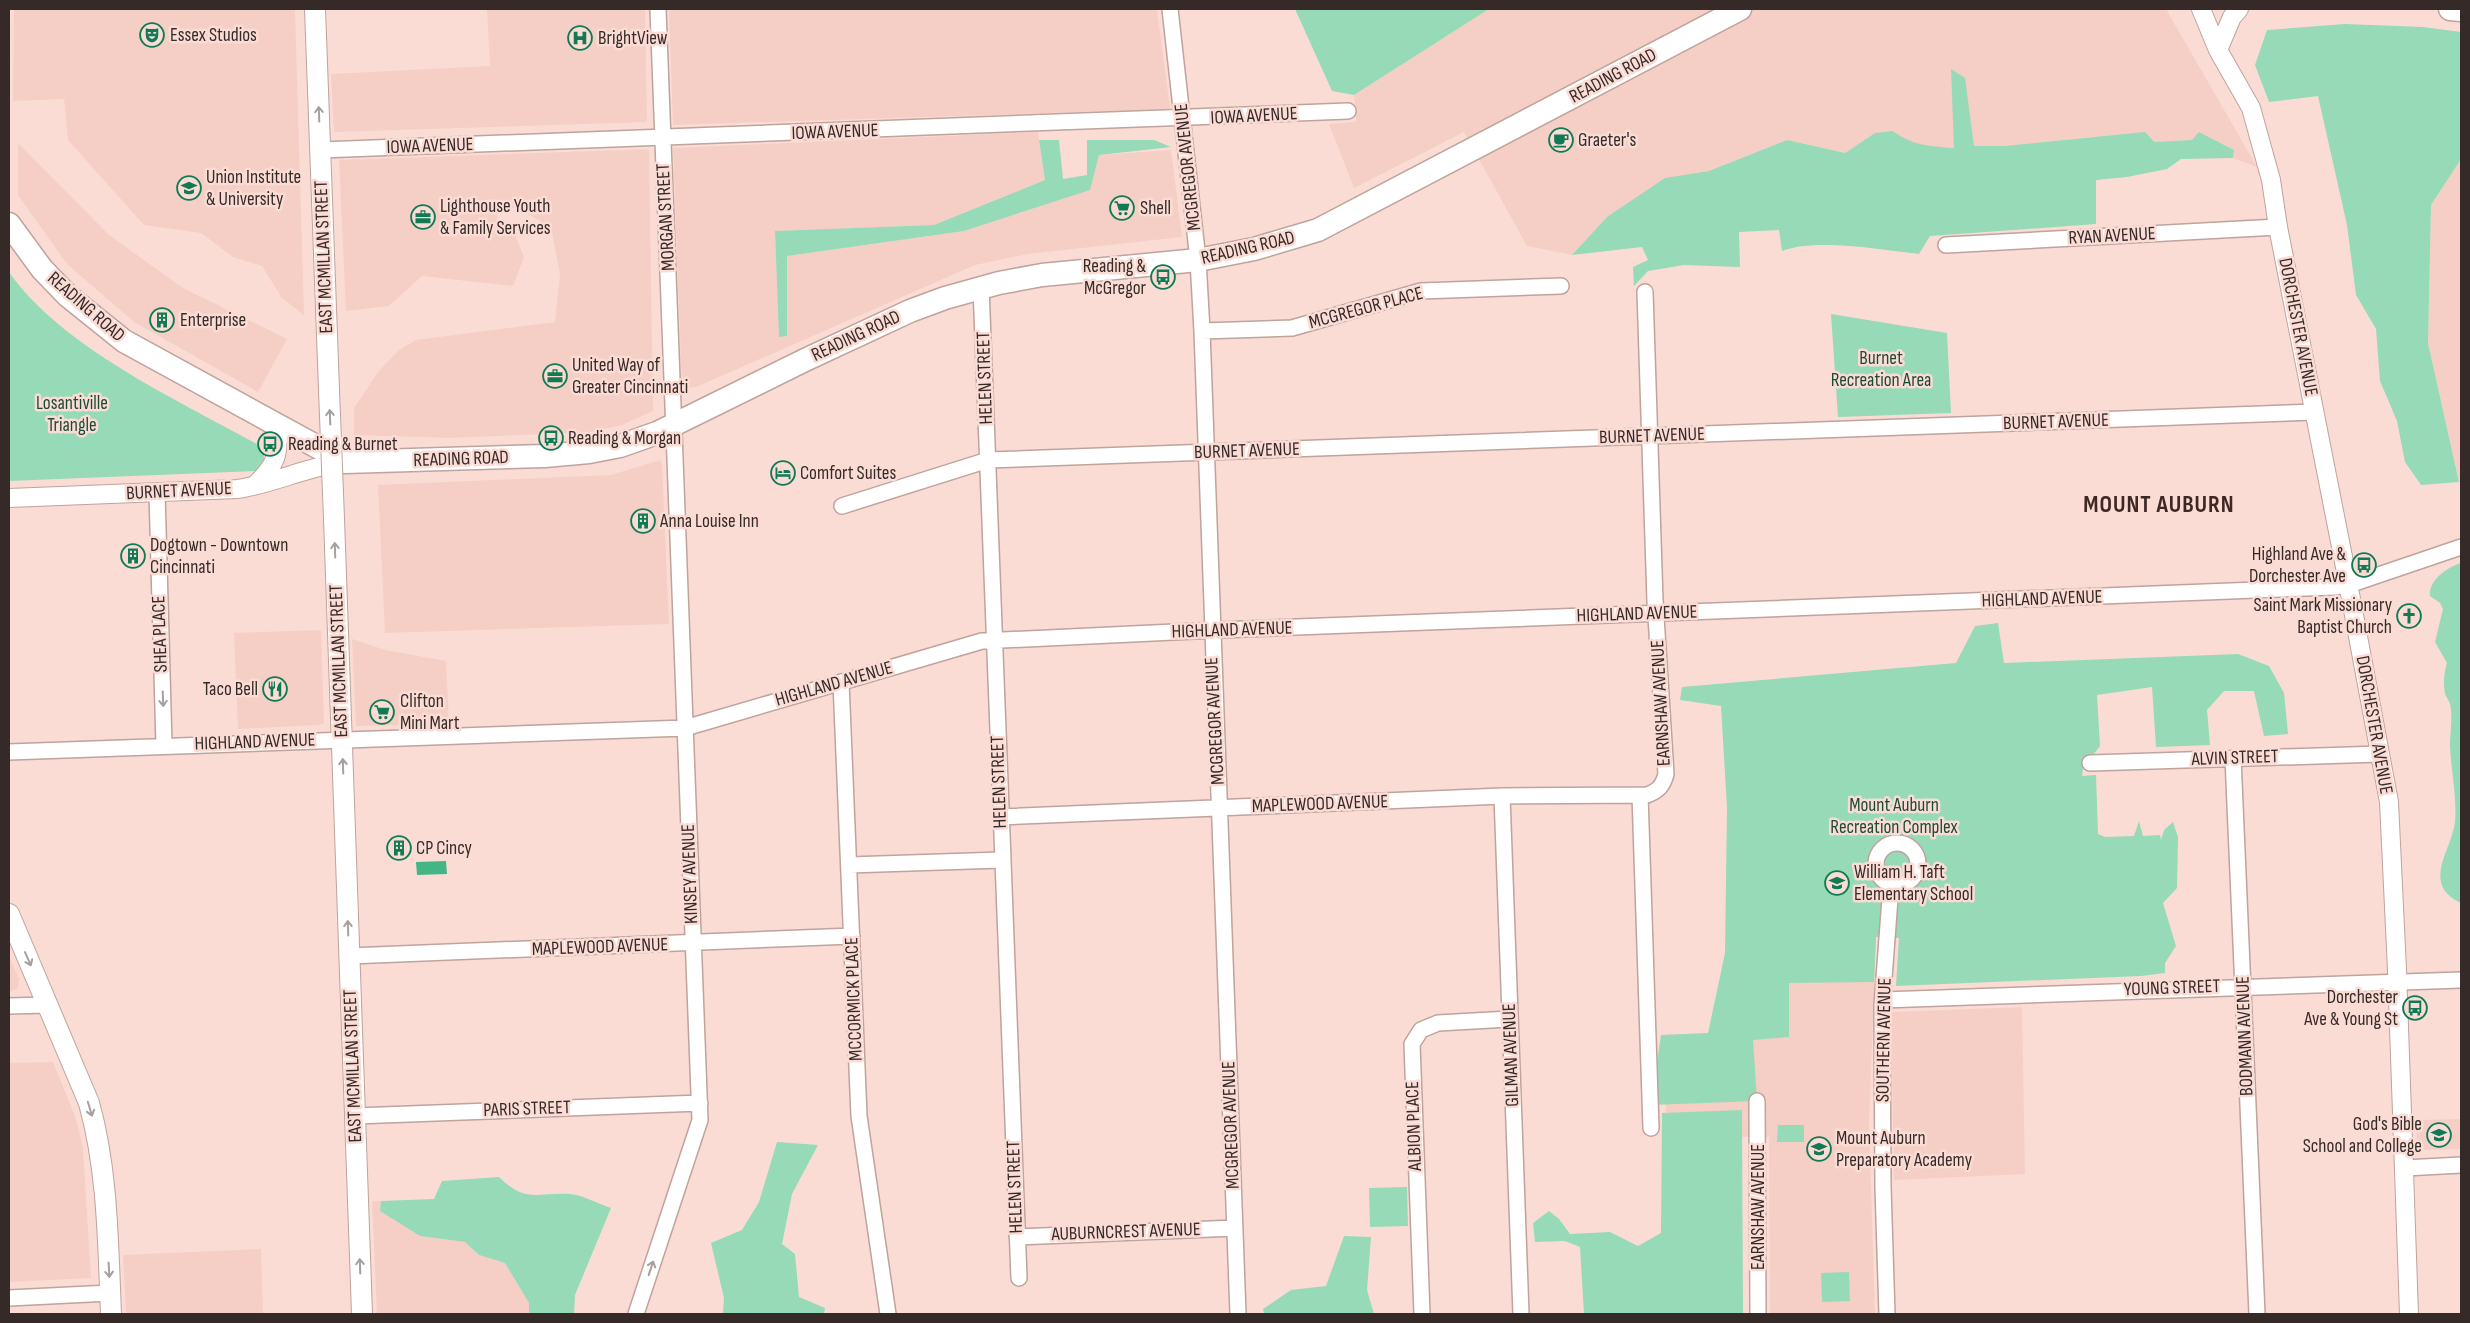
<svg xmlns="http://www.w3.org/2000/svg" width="2470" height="1323" viewBox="0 0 2470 1323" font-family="'Sofia Sans Condensed',sans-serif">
	<rect width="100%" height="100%" fill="#fadcd5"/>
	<path fill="#f5cfc5" d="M14,9H295L304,315L282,298L262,266L233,257L201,233L144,225L68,140L64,99L13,101Z
		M487,9H645L647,122L334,132L331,74L490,66Z
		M669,9H1157L1170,109L673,125Z
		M1489,9H2166L2257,167L2233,158L2234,150L2199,132L2193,140L2154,142L2092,137L2004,146L1954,148L1923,146L1908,141L1893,131L1875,133L1845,153L1787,140L1709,171L1687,175L1607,217L1572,255L1527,246L1464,132L1354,188L1329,124L1356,122L1354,95Z
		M1038,132L1045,180L934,225L775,231L779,336L787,335V256L964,231L1089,190L1099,155L1171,150L1182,237L1028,254L975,265L696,387L682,388L673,148Z
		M18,143L109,235L183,288L287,339L258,392L134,322L67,264L18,195Z
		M649,149L653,411L622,425L591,432L450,438L354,435V408L378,372L399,350L416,340L555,322L560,274L551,227L517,208H496L498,221L511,225L524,257L513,286L422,276L389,306L346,311L339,160Z
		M2461,159V489L2428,343L2431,205Z
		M660,460L662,464L669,624L385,633L378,485L611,475Z
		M321,630L324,723L319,725L238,729L234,633Z
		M352,639L385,650L446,661L449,724L356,726Z
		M1930,823L1896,986L1899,938L1876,937L1869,1123L1875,1314H1770L1769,1137H1667L1663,1035L1747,1032L1746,984Z
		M9,956L19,979L18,988L12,991L9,992Z
		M2022,1007L2025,1174L1894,1180L1891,1012Z
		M53,1062L75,1116L83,1148L91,1278L9,1282V1063Z
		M2461,1119V1149L2417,1150L2416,1120Z
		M372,1201H381L420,1236L465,1242L479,1255L505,1263L529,1303V1314H377Z
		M261,1249L263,1314H126L123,1255Z"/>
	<path fill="#96dab8" d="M1295,9H1489L1354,95L1332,91Z
		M2345,24L2423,27L2461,32V159L2431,205L2428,343L2459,482L2421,485L2405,462L2397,421L2380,381L2376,329L2356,295L2347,225L2318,96L2269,102L2255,65L2267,30Z
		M1951,69L1965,78L1974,146H2004L2145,132L2154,142L2192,140L2199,132L2234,150L2233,158L2181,159L2167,169L2127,177L2096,180V224L1930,236L1919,254C1881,250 1817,238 1782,251L1779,230L1739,232L1740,267L1684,265L1648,271L1634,286L1633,267L1648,260L1642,247L1572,255L1607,217L1665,178L1709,171L1787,140L1845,153L1875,133L1893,131C1914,146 1928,146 1954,148Z
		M1039,140H1059L1063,179L1087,175V140H1154L1171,147L1099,155L1090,190L964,231L787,256V336L779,337L775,231L934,225L1045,180Z
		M9,272C63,349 182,402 264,448V463L258,471L9,481Z
		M1831,314L1947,333L1951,413L1838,417Z
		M2461,563V903C2420,884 2452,850 2455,822C2457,796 2451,771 2450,746C2450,733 2453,717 2450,704C2449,700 2446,697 2445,694C2443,683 2444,673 2447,663L2435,642L2443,609L2440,603L2430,596C2428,580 2448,567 2461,563Z
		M1998,623L2004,663L2238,654L2269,666L2284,693L2288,734L2264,736L2254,691H2224L2207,710L2210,745L2156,747L2152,687L2097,695L2100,746L2083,768L2082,776L2096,775L2098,834L2105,837L2134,836L2139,821L2143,836L2160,835L2161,840L2164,830L2173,822L2178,837L2177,888L2163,903L2176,946L2165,963V973L2141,976L1896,986L1899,938L1876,937L1874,982L1789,983V1037L1753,1040L1757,1101L1651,1105L1661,1035L1708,1033L1725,953L1727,808L1721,706L1680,700L1682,687L1956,663L1975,626Z
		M1742,1110L1743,1314H1584L1580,1247L1565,1241L1535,1242L1533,1223L1549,1211L1559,1219L1570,1234L1610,1232L1638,1246L1661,1233L1662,1113Z
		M1778,1125H1804V1142H1777Z
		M777,1142L818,1145L792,1194L782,1244L795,1254L799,1297L825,1308L824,1314H723L724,1298L711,1243L742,1230L759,1202Z
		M499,1177C526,1204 538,1192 570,1194C583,1195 598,1204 611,1208L575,1295L574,1314H529V1303L505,1263L479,1255L465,1242L420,1236L380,1211L381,1201L434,1199L442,1181Z
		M1407,1187L1408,1226L1370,1227L1369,1188Z
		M1344,1236L1371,1237L1367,1290L1374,1314H1264L1263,1309L1291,1290L1326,1286Z
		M1849,1272L1850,1301L1822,1302L1821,1273Z"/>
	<path fill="#44b686" d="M446,861L447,874L417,875L416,862Z"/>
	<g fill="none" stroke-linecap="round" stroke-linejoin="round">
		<g stroke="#bfa39c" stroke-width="18">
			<path id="minor" d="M1170,9L1198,260L1202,331L1238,1314
				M321,150L1348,111
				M1946,245L2278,227
				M981,287L1019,1278
				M1202,331L1292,328L1421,291L1561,286
				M157,493L164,745
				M842,506L988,460L2315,412
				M841,682L859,1116L888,1314
				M9,752L685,728L982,641L1195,631L2334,587L2349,585L2461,547
				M2233,758L2257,1314
				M2090,763L2380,754
				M1640,795L1651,1128
				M1502,796L1521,1314
				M1000,817L1502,796L1647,795C1658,791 1663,786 1666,774L1655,601L1645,292
				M1876 864a21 21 0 1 1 42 0a21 21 0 1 1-42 0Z
				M849,865L1001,860
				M349,956L852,936
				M1883,1000L2461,980
				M9,1006L47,1005
				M1757,1101L1758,1314
				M355,1116L700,1103
				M2405,1168L2461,1165
				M1017,1237L1235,1228
				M9,1298L110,1293
				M636,1314L700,1120L658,9
				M1422,1314L1412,1044L1421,1030L1438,1023L1509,1019
				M1887,1314L1883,1187L1882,1005L1891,885"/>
		</g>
		<g stroke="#bfa39c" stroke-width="20">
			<path id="tertiary" d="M2201,9L2218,50L2251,108L2271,180L2278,227L2345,567L2389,802L2397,970L2409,1314
				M2218,50L2232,17L2239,9
				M256,484C277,464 280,453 276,425
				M9,498L237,489C274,484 307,466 344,463"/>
		</g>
		<g stroke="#bfa39c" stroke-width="22">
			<path id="secondary" d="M315,9L329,390
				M334,519L362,1314
				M9,914L89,1103C108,1171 108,1244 111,1314"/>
		</g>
		<g stroke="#bfa39c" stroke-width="25">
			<path id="primary" d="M2450,9L2461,10
				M9,224L42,269L68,296L124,341L345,462L545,456L589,452L620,446L657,433L805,360L910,311L945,298L999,283L1042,275L1198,260L1254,249L1318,230L1740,9"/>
		</g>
		<use href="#minor" stroke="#fff" stroke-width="15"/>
		<use href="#tertiary" stroke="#fff" stroke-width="18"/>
		<use href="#secondary" stroke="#fff" stroke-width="20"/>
		<use href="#primary" stroke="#fff" stroke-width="22"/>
		<g stroke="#bfa39c" stroke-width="22" stroke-linecap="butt">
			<path id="secondary-bridge" d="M329,390L334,519"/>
		</g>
		<use href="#secondary-bridge" stroke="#fff" stroke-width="20"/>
	</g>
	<defs><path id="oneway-shaft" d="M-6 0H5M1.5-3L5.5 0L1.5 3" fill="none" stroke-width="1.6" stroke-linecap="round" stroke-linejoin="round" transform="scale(1.25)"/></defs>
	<g stroke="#a59f9e">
		<use href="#oneway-shaft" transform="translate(319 114) rotate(-92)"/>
		<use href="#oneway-shaft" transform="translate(330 417) rotate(-92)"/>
		<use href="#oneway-shaft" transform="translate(335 550) rotate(-92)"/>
		<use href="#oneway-shaft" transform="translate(163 699) rotate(88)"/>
		<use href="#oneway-shaft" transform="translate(343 766) rotate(-92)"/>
		<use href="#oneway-shaft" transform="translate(348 928) rotate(-92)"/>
		<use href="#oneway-shaft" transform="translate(28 959) rotate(66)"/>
		<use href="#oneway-shaft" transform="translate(90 1109) rotate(73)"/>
		<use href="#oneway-shaft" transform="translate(360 1266) rotate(-92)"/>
		<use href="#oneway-shaft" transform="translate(651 1268) rotate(-72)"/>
		<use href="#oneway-shaft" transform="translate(109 1270) rotate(87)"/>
	</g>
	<defs>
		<g id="theatre-ring" transform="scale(1.25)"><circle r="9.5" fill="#fadcd5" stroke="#0f7a54" stroke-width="1.5"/><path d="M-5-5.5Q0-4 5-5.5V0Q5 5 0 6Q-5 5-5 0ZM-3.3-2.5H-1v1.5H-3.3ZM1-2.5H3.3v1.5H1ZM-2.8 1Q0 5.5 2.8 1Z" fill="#0f7a54"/></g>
		<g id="hospital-ring" transform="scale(1.25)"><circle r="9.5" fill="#fadcd5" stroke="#0f7a54" stroke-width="1.5"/><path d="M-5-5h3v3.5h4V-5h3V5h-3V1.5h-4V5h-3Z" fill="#0f7a54"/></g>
		<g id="cafe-ring" transform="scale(1.25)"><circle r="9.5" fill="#fadcd5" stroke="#0f7a54" stroke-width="1.5"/><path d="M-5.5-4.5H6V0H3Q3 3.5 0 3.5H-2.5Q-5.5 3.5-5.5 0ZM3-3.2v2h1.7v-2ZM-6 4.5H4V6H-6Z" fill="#0f7a54"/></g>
		<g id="university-ring" transform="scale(1.25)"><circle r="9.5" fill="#fadcd5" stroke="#0f7a54" stroke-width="1.5"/><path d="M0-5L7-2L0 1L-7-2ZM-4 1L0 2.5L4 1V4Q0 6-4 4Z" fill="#0f7a54"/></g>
		<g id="supermarket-ring" transform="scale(1.25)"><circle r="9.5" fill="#fadcd5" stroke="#0f7a54" stroke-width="1.5"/><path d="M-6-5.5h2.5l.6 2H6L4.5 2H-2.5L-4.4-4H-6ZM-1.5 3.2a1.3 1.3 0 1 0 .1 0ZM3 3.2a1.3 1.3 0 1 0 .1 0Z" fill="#0f7a54"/></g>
		<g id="office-ring" transform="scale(1.25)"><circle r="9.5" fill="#fadcd5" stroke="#0f7a54" stroke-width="1.5"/><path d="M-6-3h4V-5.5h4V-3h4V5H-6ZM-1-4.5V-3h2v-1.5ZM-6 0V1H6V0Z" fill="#0f7a54"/></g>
		<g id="bus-ring" transform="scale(1.25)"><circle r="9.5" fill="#fadcd5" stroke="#0f7a54" stroke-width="1.5"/><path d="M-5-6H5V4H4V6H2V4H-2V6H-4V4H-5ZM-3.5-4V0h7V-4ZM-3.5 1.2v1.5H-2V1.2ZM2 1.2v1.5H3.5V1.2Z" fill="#0f7a54"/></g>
		<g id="building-ring" transform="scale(1.25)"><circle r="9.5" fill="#fadcd5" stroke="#0f7a54" stroke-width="1.5"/><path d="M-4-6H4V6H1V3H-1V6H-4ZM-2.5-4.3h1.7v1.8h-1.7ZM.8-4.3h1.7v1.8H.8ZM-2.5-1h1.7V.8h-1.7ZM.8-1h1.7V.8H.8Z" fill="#0f7a54"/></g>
		<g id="hotel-ring" transform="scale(1.25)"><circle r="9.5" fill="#fadcd5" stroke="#0f7a54" stroke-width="1.5"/><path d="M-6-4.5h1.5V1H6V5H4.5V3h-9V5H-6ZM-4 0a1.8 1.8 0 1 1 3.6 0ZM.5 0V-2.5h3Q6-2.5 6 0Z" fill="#0f7a54"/></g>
		<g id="church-ring" transform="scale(1.25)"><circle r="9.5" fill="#fadcd5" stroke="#0f7a54" stroke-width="1.5"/><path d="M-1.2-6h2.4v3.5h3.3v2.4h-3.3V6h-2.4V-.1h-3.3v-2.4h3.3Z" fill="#0f7a54"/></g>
		<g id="restaurant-ring" transform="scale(1.25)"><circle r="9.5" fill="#fadcd5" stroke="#0f7a54" stroke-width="1.5"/><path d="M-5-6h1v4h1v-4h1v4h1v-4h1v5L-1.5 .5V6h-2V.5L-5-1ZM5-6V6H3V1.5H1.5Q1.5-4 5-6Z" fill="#0f7a54"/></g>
		<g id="school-ring" transform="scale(1.25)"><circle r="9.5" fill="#fadcd5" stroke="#0f7a54" stroke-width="1.5"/><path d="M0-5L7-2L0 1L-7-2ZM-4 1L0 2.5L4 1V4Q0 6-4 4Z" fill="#0f7a54"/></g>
	</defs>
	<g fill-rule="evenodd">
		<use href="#theatre-ring" x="152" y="35"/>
		<use href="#hospital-ring" x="580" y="38"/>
		<use href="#cafe-ring" x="1561" y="140"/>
		<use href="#university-ring" x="189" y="188"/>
		<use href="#supermarket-ring" x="1122" y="208"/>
		<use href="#office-ring" x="423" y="217"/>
		<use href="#bus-ring" x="1163" y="277"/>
		<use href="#building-ring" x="162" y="320"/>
		<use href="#office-ring" x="555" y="376"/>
		<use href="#bus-ring" x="551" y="438"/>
		<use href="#bus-ring" x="270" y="444"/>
		<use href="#hotel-ring" x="783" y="473"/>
		<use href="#building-ring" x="643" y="521"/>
		<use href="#building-ring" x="133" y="556"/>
		<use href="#bus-ring" x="2364" y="565"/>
		<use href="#church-ring" x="2409" y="616"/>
		<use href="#restaurant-ring" x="275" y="689"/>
		<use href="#supermarket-ring" x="382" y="712"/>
		<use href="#building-ring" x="399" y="848"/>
		<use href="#school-ring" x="1837" y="883"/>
		<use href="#bus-ring" x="2415" y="1008"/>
		<use href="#university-ring" x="2439" y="1135"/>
		<use href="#school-ring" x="1819" y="1149"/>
	</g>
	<g text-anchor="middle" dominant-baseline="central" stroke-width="5" stroke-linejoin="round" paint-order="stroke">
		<g font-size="19" fill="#362a28" stroke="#fadcd5" text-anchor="start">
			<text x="170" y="35">Essex Studios</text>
			<text x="598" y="38">BrightView</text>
			<text x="1578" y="140">Graeter's</text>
			<text x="206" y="177">Union Institute<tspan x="206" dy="22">&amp; University</tspan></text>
			<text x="440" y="206">Lighthouse Youth<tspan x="440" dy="22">&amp; Family Services</tspan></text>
			<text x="1140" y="208">Shell</text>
			<text x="1146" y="266" text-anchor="end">Reading &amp;<tspan x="1146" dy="22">McGregor</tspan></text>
			<text x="180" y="320">Enterprise</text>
			<text x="572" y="365">United Way of<tspan x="572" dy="22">Greater Cincinnati</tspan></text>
			<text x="568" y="438">Reading &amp; Morgan</text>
			<text x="288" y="444">Reading &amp; Burnet</text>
			<text x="800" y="473">Comfort Suites</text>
			<text x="660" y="521">Anna Louise Inn</text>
			<text x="150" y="545">Dogtown - Downtown<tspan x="150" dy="22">Cincinnati</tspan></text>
			<text x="2346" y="554" text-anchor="end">Highland Ave &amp;<tspan x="2346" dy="22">Dorchester Ave</tspan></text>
			<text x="2392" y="605" text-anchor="end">Saint Mark Missionary<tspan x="2392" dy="22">Baptist Church</tspan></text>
			<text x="258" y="689" text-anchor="end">Taco Bell</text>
			<text x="400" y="701">Clifton<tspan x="400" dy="22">Mini Mart</tspan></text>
			<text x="416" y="848">CP Cincy</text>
			<text x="1854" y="872">William H. Taft<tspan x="1854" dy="22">Elementary School</tspan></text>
			<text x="2398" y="997" text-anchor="end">Dorchester<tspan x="2398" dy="22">Ave &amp; Young St</tspan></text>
			<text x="2422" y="1124" text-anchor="end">God's Bible<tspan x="2422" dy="22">School and College</tspan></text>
			<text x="1836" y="1138">Mount Auburn<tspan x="1836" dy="22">Preparatory Academy</tspan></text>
		</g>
		<g font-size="19" fill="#362a28" stroke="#fadcd5">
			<text transform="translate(1613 76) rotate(-28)">READING ROAD</text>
			<text transform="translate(1254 116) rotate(-3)">IOWA AVENUE</text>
			<text transform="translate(835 132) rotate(-2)">IOWA AVENUE</text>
			<text transform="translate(430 146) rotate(-2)">IOWA AVENUE</text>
			<text transform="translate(1188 167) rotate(-96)">MCGREGOR AVENUE</text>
			<text transform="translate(666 217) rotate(-93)">MORGAN STREET</text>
			<text transform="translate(2112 236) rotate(-3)">RYAN AVENUE</text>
			<text transform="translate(1248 248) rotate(-13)">READING ROAD</text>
			<text transform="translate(324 257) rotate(-92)">EAST MCMILLAN STREET</text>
			<text transform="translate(86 307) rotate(41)">READING ROAD</text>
			<text transform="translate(1366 308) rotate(-15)">MCGREGOR PLACE</text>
			<text transform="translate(2298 327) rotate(79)">DORCHESTER AVENUE</text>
			<text transform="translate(856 336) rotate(-25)">READING ROAD</text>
			<text transform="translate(985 378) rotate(-92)">HELEN STREET</text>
			<text transform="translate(2056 422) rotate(-2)">BURNET AVENUE</text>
			<text transform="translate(1652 436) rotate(-2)">BURNET AVENUE</text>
			<text transform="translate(1247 451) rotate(-2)">BURNET AVENUE</text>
			<text transform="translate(461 459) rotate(-2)">READING ROAD</text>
			<text transform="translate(179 491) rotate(-3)">BURNET AVENUE</text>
			<text transform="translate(2042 599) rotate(-2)">HIGHLAND AVENUE</text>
			<text transform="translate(1637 614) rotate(-2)">HIGHLAND AVENUE</text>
			<text transform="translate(1232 630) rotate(-2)">HIGHLAND AVENUE</text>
			<text transform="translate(160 634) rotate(-92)">SHEA PLACE</text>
			<text transform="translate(339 661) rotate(-92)">EAST MCMILLAN STREET</text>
			<text transform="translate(834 684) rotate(-16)">HIGHLAND AVENUE</text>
			<text transform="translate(1661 703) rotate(-93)">EARNSHAW AVENUE</text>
			<text transform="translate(1215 721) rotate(-93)">MCGREGOR AVENUE</text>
			<text transform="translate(2374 725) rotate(80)">DORCHESTER AVENUE</text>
			<text transform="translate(255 742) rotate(-2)">HIGHLAND AVENUE</text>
			<text transform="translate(2235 758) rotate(-2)">ALVIN STREET</text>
			<text transform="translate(999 782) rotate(-92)">HELEN STREET</text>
			<text transform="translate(1320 804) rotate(-2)">MAPLEWOOD AVENUE</text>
			<text transform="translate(690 874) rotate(-92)">KINSEY AVENUE</text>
			<text transform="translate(600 947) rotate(-2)">MAPLEWOOD AVENUE</text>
			<text transform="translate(2172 988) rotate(-2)">YOUNG STREET</text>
			<text transform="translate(854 999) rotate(-92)">MCCORMICK PLACE</text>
			<text transform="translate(2245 1036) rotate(-92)">BODMANN AVENUE</text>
			<text transform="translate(1884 1040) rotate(-89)">SOUTHERN AVENUE</text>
			<text transform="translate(1511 1055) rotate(-92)">GILMAN AVENUE</text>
			<text transform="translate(353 1066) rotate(-92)">EAST MCMILLAN STREET</text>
			<text transform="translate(527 1109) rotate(-2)">PARIS STREET</text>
			<text transform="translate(1231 1125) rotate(-92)">MCGREGOR AVENUE</text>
			<text transform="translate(1414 1126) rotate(-92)">ALBION PLACE</text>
			<text transform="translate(1015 1187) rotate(-92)">HELEN STREET</text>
			<text transform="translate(1758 1207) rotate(-90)">EARNSHAW AVENUE</text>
			<text transform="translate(1126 1232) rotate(-2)">AUBURNCREST AVENUE</text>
		</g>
		<g font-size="19" fill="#1c4a36" stroke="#fadcd5">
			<text x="1881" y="358">Burnet<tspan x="1881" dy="22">Recreation Area</tspan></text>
			<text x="72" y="403">Losantiville<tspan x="72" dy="22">Triangle</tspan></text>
			<text x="1894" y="805">Mount Auburn<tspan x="1894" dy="22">Recreation Complex</tspan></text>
		</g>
		<g font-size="24" font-weight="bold" letter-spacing="1" fill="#3e2823" stroke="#fadcd5">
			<text x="2159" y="504">MOUNT AUBURN</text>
		</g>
	</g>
	<rect width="2470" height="1323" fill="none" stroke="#362a28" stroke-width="20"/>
</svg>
